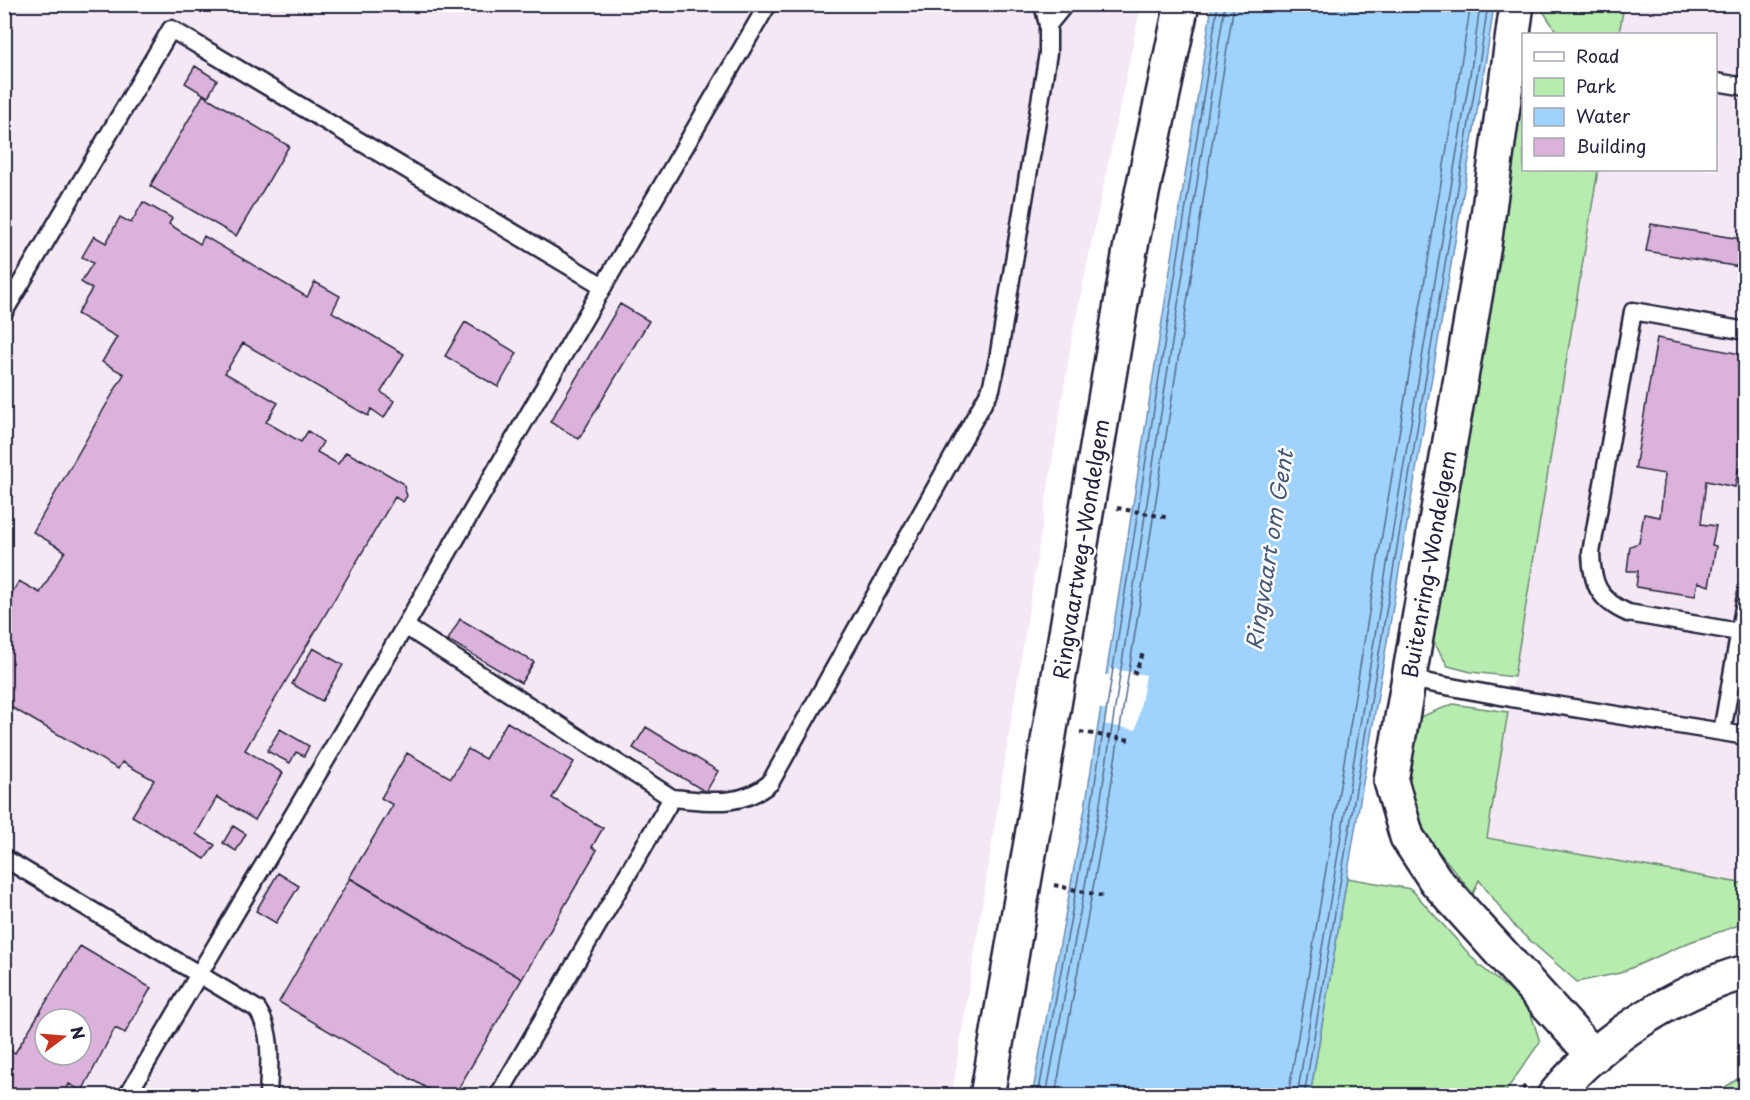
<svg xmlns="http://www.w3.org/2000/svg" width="1750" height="1100" viewBox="0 0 1750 1100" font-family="'Playpen Sans',sans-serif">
	<rect width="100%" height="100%" fill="#fff"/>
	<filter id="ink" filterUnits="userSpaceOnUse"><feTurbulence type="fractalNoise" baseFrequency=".0167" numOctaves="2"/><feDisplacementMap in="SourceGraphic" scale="12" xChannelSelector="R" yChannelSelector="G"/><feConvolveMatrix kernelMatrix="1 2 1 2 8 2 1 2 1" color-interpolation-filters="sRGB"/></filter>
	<g filter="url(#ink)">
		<path fill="#f4e8f4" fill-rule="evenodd" d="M5,5H1141L1072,337L952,1095L5,1096ZM45,1019H81V1055H45Z
			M1624,5H1745V884L1487,838L1598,170H1716V34H1619Z"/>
		<path fill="#b6ecae" stroke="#6c8774" stroke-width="1.5" d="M1539,5H1624L1619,34H1558Z
			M1523,103L1524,170H1598L1514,677L1471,672L1448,666L1431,638L1518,113Z
			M1453,704L1508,712L1487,838L1745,884V923L1690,942L1620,973L1577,982L1516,928L1479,880L1473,894L1407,812L1408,780L1420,717Z
			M1347,878L1411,889L1479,965L1528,1005L1540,1042L1503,1095L1310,1096Z
			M1745,1074L1743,1095H1713Z"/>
		<path fill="#9fd3fd" stroke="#6d8caf" stroke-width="1.5" d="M1212,5H1494L1487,53L1310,1095L1032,1096L1085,808Z"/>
		<path fill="#fff" d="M1110,668L1146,675L1136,730L1103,724L1106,710L1098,708L1103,675H1109Z"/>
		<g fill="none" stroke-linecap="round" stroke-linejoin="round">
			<path stroke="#546989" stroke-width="1.5" d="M1038,1096L1091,808L1218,4
				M1046,1096L1099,810L1225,4
				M1055,1096L1107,811L1234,4
				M1288,1096L1471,4
				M1297,1096L1474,51L1480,4
				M1304,1096L1481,52L1488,4"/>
		</g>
		<path fill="#dbb2da" stroke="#22223b" stroke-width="1.5" fill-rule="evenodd" d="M195,66L217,80L208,97L185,83Z
			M203,95L289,146L236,236L150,186Z
			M143,202L172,218L169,224L200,244L204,236L307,297L315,282L340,296L332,312L404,354L381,392L394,401L384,418L371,409L368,416L243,343L225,373L278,403L266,422L301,442L308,431L323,442L317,452L338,464L346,452L361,460V459L403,483L407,496L403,502L395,497L245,750L283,773L255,820L217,797L196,834L215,845L205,859L132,816L154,780L122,762L118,769L4,703V607L19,581L40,593L65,551L33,532L124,374L102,362L117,337L77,314L92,289L81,282L93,263L82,257L94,236L106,243L120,217L131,223Z
			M1651,224L1746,240V268L1646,251Z
			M620,304L649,321L579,439L550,422Z
			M465,322L517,353L498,387L445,356Z
			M1657,338L1746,355V426L1735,487L1706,481L1701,524L1716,526L1712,545L1716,546L1709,586L1698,582L1695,596L1636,587L1638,571H1627L1630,546L1639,543L1644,514L1660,517L1665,474L1635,469Z
			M460,619L534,662L521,683L448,640Z
			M313,648L343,665L322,701L292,684Z
			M507,722L574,762L552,798L603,828L592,847L597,850L522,979L349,878L393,805L381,798L407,753L451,778L468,749L485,759Z
			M646,727L718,771L706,792L633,748Z
			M280,729L309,746L304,756L296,752L290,763L267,751Z
			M233,826L246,834L236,851L223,843Z
			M278,873L299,886L276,923L256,911Z
			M350,878L522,979L454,1096H440L279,1002Z
			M80,946L151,988L125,1033L115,1028L82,1091L69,1084L63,1096H4V1047L15,1053ZM45,1019H81V1055H45Z"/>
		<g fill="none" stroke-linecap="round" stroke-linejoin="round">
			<g stroke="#22223b" stroke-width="21">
				<path id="lane" d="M1048,25L1065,4
					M1716,82L1746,87
					M4,312L171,29L603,286
					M1746,596L1722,732L1746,736
					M1739,632L1628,613C1598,600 1592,583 1591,553L1633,311L1746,331
					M1408,679L1511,698L1722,732
					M672,798C708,801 741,808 770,783L991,389L998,359L1048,53V25L1043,4
					M4,858L257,1009C274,1034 269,1066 268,1096
					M127,1096L405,626
					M498,1096L672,798L405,626L768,4"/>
			</g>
			<g stroke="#22223b" stroke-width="38">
				<path id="street" d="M1517,4L1484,245L1391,781L1407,837L1436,881L1594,1056
					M987,1096L1035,819L1130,250L1182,4"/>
			</g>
			<g stroke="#22223b" stroke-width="38">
				<path id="secondary" d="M1554,1096C1598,1041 1678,990 1746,972"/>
			</g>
			<path stroke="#22223b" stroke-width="4" stroke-dasharray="4.5 4.5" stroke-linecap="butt" d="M1117,508L1170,518
				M1134,675L1143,653
				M1080,732L1131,740
				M1054,885L1103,896
				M1517,1096L1525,1086"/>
			<use href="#lane" stroke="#fff" stroke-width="16"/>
			<use href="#street" stroke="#fff" stroke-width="33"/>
			<use href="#secondary" stroke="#fff" stroke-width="33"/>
		</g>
	</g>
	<g text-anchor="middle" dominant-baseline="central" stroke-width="5" stroke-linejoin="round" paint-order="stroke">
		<g font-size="21" fill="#22223b" stroke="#fff">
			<text transform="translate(1080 549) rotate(-81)">Ringvaartweg-Wondelgem</text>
			<text transform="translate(1428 564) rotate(-80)">Buitenring-Wondelgem</text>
		</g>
		<g font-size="22" font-style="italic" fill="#485775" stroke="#fff">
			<text transform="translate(1268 550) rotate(-81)">Ringvaart om Gent</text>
		</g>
	</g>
	<rect width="1750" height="1100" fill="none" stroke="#fff" stroke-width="24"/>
	<rect x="12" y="12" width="1726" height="1076" fill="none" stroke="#22223b" stroke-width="2" filter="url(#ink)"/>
	<rect x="1522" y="33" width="195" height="138" fill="#ffffff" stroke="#a7a7b1" stroke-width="1.5"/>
	<rect x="1534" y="52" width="30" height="9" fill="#ffffff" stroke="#a7a7b1" stroke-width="1.5"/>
	<text x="1576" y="63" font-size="18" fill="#22223b">Road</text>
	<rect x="1534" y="78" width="30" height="18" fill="#b6ecae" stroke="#a7a7b1" stroke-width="1.5"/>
	<text x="1576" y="93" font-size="18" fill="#22223b">Park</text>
	<rect x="1534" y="108" width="30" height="18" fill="#9fd3fd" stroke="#a7a7b1" stroke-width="1.5"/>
	<text x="1576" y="123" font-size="18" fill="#22223b">Water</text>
	<rect x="1534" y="138" width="30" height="18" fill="#dbb2da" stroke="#a7a7b1" stroke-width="1.5"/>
	<text x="1576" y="153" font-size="18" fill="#22223b">Building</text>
	<g transform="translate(63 1037) rotate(74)"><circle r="28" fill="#ffffff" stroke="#a7a7b1" stroke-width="1.5"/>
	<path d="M0-4.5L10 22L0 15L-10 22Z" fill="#c8321e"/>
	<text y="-9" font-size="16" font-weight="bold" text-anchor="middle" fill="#22223b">N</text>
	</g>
</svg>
